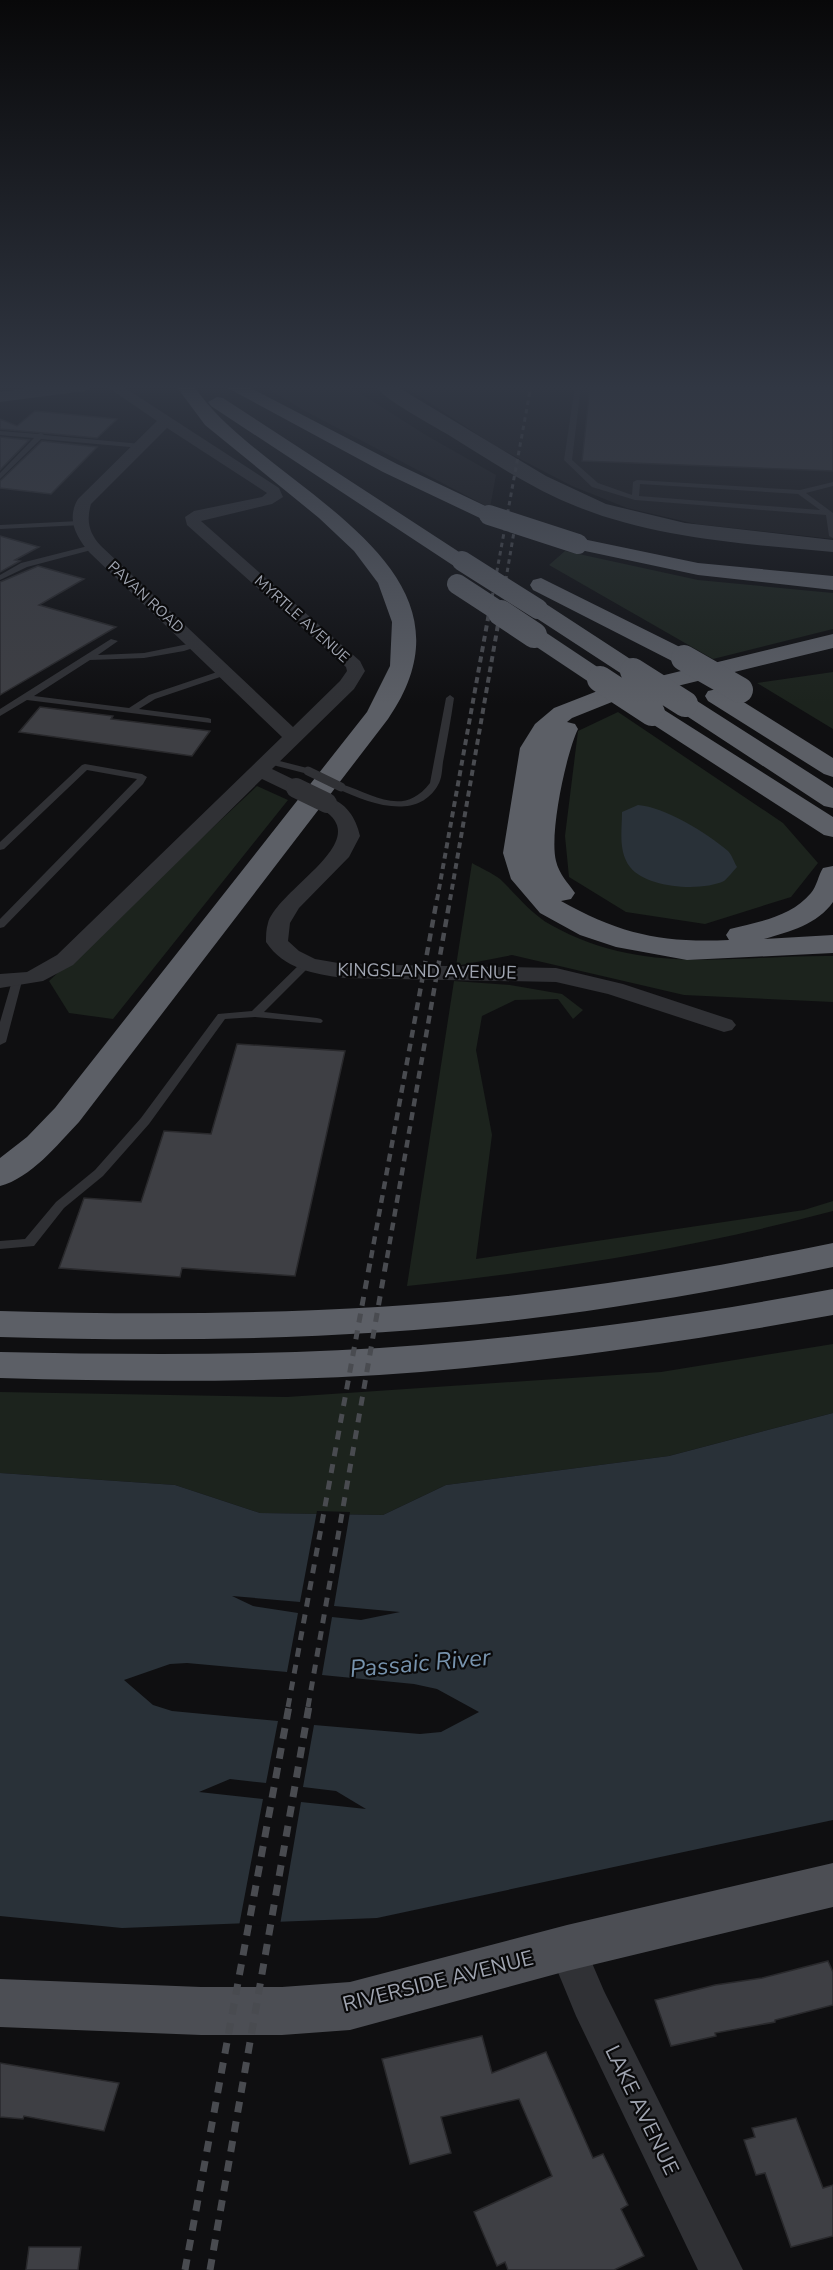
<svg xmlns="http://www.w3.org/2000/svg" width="833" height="2270" viewBox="0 0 833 2270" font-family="'Nunito Sans',sans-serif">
	<rect width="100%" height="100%" fill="#0f0f11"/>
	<path fill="#1b1b1d" d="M264,386H349L424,434L496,475L490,508L303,410Z
		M404,386H833V539L696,524L627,508L572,486L495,446Z"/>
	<path fill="#1c231d" d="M565,551L698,580L833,593V629L713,659L549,565Z
		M833,672V729L757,683Z
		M618,712L783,823L818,863L791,897L705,924L626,912L569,877L565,836L578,731Z
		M257,786L288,800L113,1019L69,1013L49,981Z
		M472,863C481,868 492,873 500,879C517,895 530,913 551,925C644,977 733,955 833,956V1002L684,995L512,955L456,966Z
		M454,981L510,985L562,994L583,1010L573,1019L558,999L515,1000L482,1016L476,1050L492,1135L476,1259L804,1210L833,1201V1211C694,1248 550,1271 407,1286Z
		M833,1344V1413L669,1456L446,1485L383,1515L260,1513L175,1485L0,1473V1392L287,1397L661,1372Z"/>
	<path fill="#293138" d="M638,805C665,807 707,833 728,851C732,855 734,862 737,867C733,871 728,878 724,881C701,892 646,888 630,867C618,851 622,831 622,812Z
		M833,1413V1820L377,1918L122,1928L0,1916V1473L175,1485L260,1513L383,1515L446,1485L669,1456Z"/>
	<path fill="#0f0f11" d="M317,1511L350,1512L334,1606L400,1612L361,1620L332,1617L322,1675L414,1684L437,1689L479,1712L441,1732L420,1734L314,1725L303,1787L336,1791L366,1809L301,1802L280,1925L239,1926L263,1799L199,1792L230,1779L266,1783L278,1721L172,1711L153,1705L124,1680L170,1664L187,1663L287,1672L298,1613L253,1606L232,1596L300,1602Z"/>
	<path fill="#3e3f44" stroke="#29292c" stroke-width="1.5" d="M590,386H833V471L582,461Z
		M35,411L117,419L97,438L0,429V419L17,426Z
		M0,437L29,440L0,470Z
		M42,441L97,447L51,494L0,488V481Z
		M0,536L39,547L15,560L20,561L0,572Z
		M38,566L84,579L39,605L116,627L0,695V582Z
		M40,707L113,716L111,719L210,731L192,756L19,732Z
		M237,1044L345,1051L295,1276L182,1268L180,1277L59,1268L84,1198L141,1202L164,1131L211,1134Z
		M828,1961L833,1972V2005L775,2020V2022L715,2033L716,2036L671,2046L655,2000L715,1985L762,1978Z
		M482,2036L492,2073L546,2052L593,2158L603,2154L628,2205L621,2209L644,2256L614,2270H508L505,2262L497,2266L474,2212L552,2176L519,2099L441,2117L451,2153L410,2164L382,2059Z
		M0,2063L119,2083L104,2131L24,2116L23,2119L0,2117Z
		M796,2118L823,2188L833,2185V2236L791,2247L765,2173L756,2175L744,2140L755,2137L752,2128Z
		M29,2247H81L78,2270H26Z"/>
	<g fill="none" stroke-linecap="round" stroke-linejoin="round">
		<path fill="#303135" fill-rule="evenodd" d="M575,386H581L572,460L598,483L632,495L633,482L637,480L800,490L833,482V486L806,493L833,513V538L829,536L826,515L635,500L592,487L564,460ZM640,484L798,494L820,510L639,496Z
			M0,431L38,434L41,433L44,435L141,444L144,446L141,448L41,439L0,479V473L34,438L0,435Z
			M79,521H82V525L0,529V525Z
			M92,545H95V549L27,567L0,580V575L21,563Z
			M111,639L118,641L98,655L144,653L198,642L202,645L184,651L144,658L90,660L34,696L129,708L149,695L223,670H229V674L155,699L139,709L208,718L211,719V723L27,700L0,716V709Z
			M450,695L454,698C451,719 447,741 443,762C442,769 442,779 438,785C417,822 368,803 338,789L336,787L341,784C374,794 403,818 430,783L446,698Z
			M268,758L311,769L313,771L308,774L265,763L263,761Z
			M85,764L142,774L147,777L143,784L4,927L0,928V919L137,779L87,770L4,849L0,850V842L82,765Z
			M306,961L310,962L311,964L310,966L264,1012L317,1018L321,1019L323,1021L321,1023L255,1017L225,1019L149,1124L103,1176L64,1208L34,1246L0,1249V1241L25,1239L56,1202L95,1170L141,1118L218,1014L252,1011L302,962Z
			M17,978L22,981L6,1042L0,1045V1022L12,981Z"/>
		<path fill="#303135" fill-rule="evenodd" d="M106,386H122L279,488L283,497L272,504L201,521L360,661L365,671L354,689L272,769L303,784L306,788L303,792H289L262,779L73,965L43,981L0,988V974L27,972L57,955L282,737L90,553C76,537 66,519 78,499L157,421ZM167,428L267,493L262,497L194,511L185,517L187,525L346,667L347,671L340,681L293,727L101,546C89,533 86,521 91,504Z
			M327,797C346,802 356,818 360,836L349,857L299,908L290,923L288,941L299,951L315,959L344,964L556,968L623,984L732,1020L736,1025L732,1030L724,1032L608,994L556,982L344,978C314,974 284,969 266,942C266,936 266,929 268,923C277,893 351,853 336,823C333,815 322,810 317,803L320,799Z
			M567,1930L580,1935L604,1991L743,2270H698L576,2016L548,1948L554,1935Z"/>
		<path fill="#3e4045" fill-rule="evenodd" d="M44,386H94L85,391L0,402V392Z
			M375,386H396L546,476L606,504L685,523L833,540V552C748,544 658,539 578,507C532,489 489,460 447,434C430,424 385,400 375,386Z"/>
		<path fill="#4c4e54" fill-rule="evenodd" d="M833,1863V1907L567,1971L350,2030L282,2035H201L0,2027V1979L201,1987H282L350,1982L567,1925Z"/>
		<path fill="#5c5f66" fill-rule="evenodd" d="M176,386H194C260,487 497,561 388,719L79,1122C57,1145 31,1178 0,1186V1158L27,1137L55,1108L367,712L390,666L392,622L378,583L354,551L319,518L205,425Z
			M224,386H247L397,464L496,511L499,515L496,519H482L383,472Z
			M217,397L223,398L473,561L470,566H454L211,406L208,402Z
			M578,538L698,563L833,576V590L698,575L571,548L567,544L571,540Z
			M541,578L692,653L696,658L692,663H676L533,590L530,585L533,580Z
			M538,602L546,604L641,666L645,671L641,676H625L530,614L527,609L530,604Z
			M534,628L542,630L608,674L612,679L608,684H592L526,640L523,635L526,630Z
			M833,634V648L612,702L572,718L567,722L575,724L578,729C566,754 549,834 556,861C559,874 568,883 575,893L571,899L561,901C620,934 661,943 729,940L726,935L730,929C758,922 791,917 811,893C817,886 818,876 823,868L833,866V902C818,924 789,932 764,939L833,935V953L687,960L616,947L580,935L540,913L511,879L503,853L520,748L535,724L554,708L595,692Z
			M717,689L726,691L833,758V777L824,774L708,701L705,696L708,691Z
			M685,697L694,699L833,788V808L824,806L676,709L673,704L676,699Z
			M652,706L661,708L833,817V837L824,835L643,718L640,713L643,708Z
			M833,1243V1267C731,1288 629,1307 525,1319C351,1340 175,1342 0,1337V1311C175,1316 350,1314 525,1294C628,1282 731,1264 833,1243Z
			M833,1289V1315C696,1340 560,1360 421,1372C281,1383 140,1382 0,1378V1352C140,1355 281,1356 421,1345C559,1334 696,1315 833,1289Z"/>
		<path stroke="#494b50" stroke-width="3" stroke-dasharray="4.5 4" stroke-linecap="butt" d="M489,614L531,386
			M500,614L515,526"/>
		<path stroke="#494b50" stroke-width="4" stroke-dasharray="6 4.5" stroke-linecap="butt" d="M437,900L489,613
			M450,900L500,613"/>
		<path stroke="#494b50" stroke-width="4.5" stroke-dasharray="8 6" stroke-linecap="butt" d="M371,1258L437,899
			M387,1258L450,899"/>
		<path stroke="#494b50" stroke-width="5" stroke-dasharray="9 8" stroke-linecap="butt" d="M288,1707L371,1257
			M308,1707L387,1257"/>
		<path stroke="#494b50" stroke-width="7" stroke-dasharray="11 9" stroke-linecap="butt" d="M185,2270L289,1706
			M210,2270L309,1706"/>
		<path stroke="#303135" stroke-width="9" d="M308,771L341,787"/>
		<path stroke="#303135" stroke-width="20" d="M296,788L327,803"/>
		<path stroke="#5c5f66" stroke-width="20" d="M489,515L578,544
			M462,561L538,609
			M457,584L503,614"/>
		<path stroke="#5c5f66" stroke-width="26" d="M501,613L534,635
			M684,658L740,690
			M633,671L685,704
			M600,679L652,713"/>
	</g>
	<linearGradient id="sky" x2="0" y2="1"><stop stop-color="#080809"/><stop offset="0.55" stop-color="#313743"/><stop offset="1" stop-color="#313743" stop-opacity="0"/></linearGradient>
	<rect width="833" height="704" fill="url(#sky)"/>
	<g text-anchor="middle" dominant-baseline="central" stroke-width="4.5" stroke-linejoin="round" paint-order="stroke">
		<g font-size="15" fill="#a0a5b1" stroke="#0a0a0b">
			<text transform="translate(146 597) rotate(43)">PAVAN ROAD</text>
			<text transform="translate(302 619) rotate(42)">MYRTLE AVENUE</text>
		</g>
		<g font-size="18" fill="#a0a5b1" stroke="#0a0a0b">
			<text transform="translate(427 971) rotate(1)">KINGSLAND AVENUE</text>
		</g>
		<g font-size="21" fill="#a0a5b1" stroke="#0a0a0b">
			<text transform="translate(438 1981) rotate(-14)">RIVERSIDE AVENUE</text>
			<text transform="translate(642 2110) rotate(64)">LAKE AVENUE</text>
		</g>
		<g font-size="24" font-style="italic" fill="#7793ad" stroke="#0a0a0b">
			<text transform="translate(420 1663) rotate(-5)">Passaic River</text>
		</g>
	</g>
</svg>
